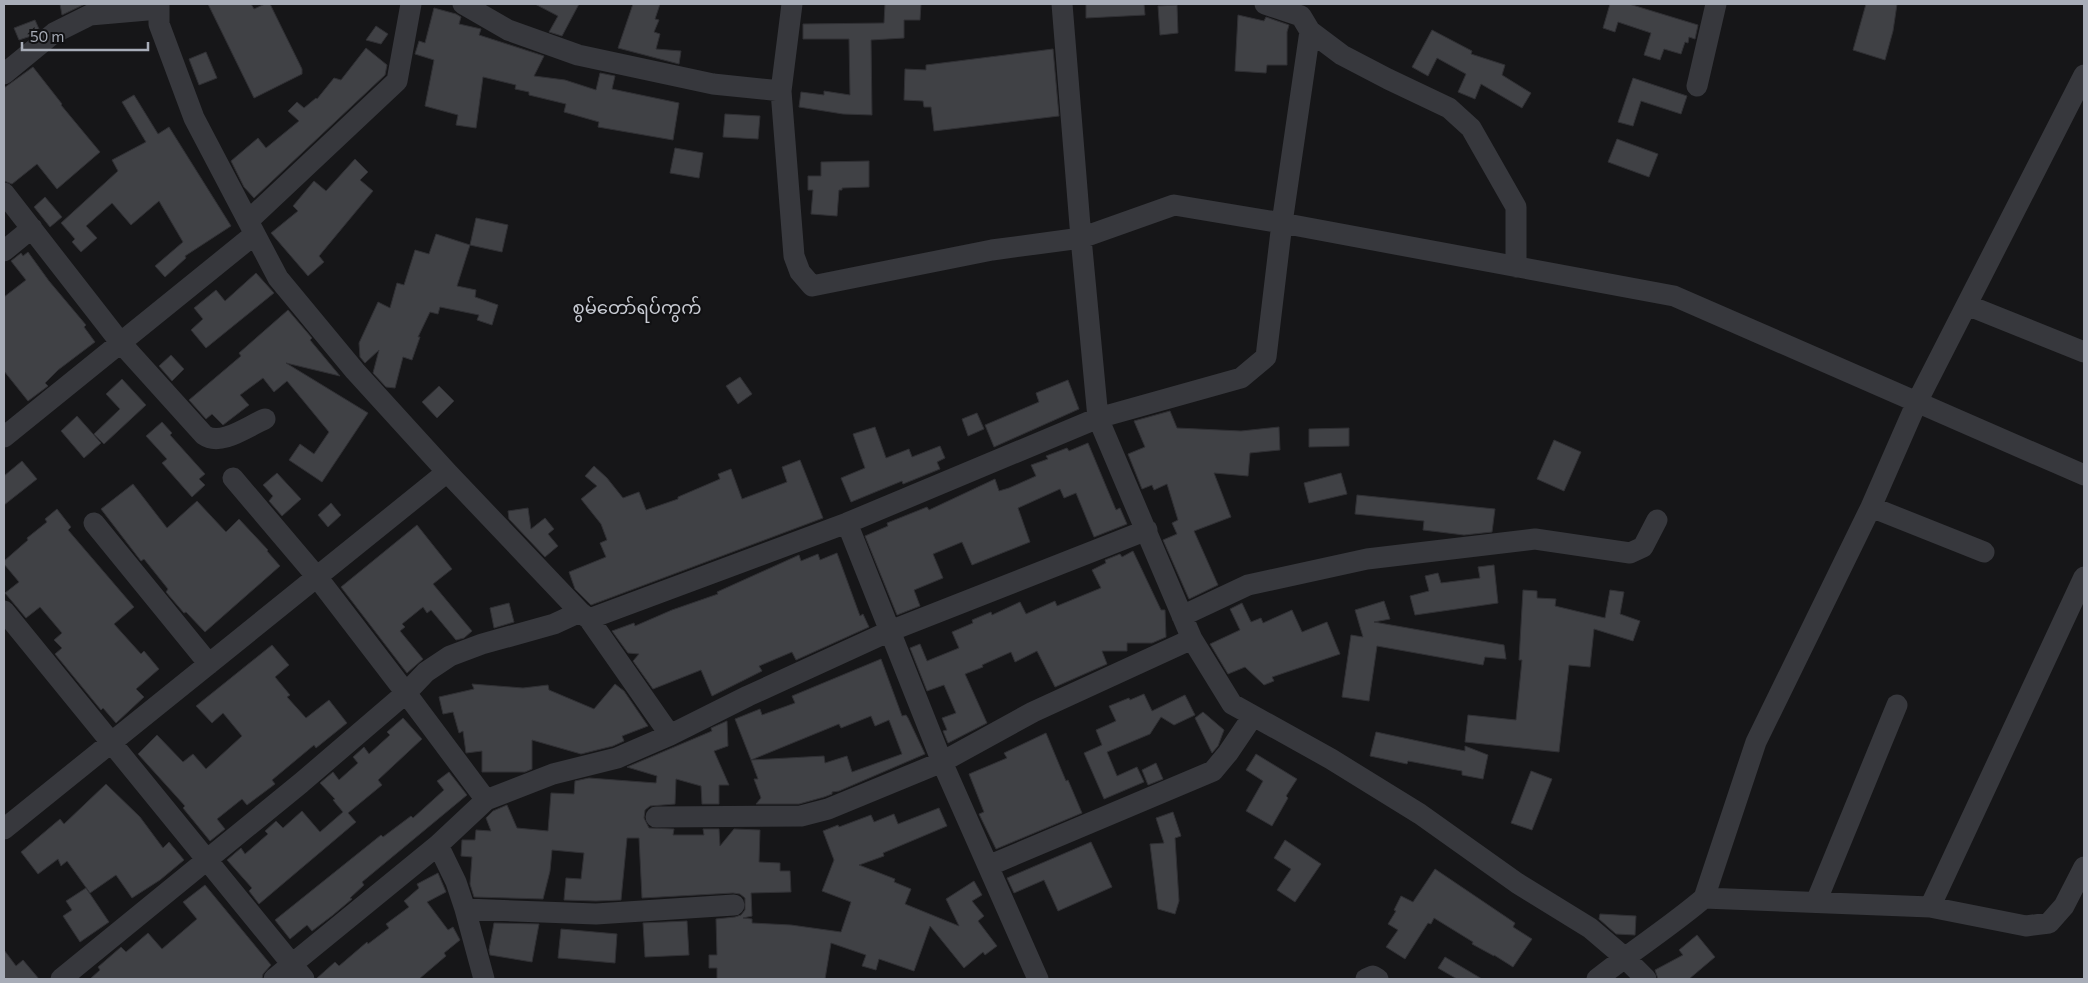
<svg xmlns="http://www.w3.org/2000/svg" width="2088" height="983" viewBox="0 0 2088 983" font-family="Commissioner,'Noto Sans Myanmar',sans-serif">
	<rect width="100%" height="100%" fill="#161618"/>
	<path fill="#404145" stroke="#303034" d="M60,4H85L62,15Z
		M208,4H251L254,9L265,4H270L302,69V74L254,98Z
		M535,4H579L562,36L549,32L558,16Z
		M633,4H660L655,19L659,20L654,32L660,34L656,49L681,51L679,64L618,48Z
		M885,4H921L920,20H904V38L871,40L872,115L843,114L799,107L801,92L824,95V91L850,95L849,39H803V24L884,23Z
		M1086,4H1144L1145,15L1086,18Z
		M1610,4H1629L1698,25L1695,39L1689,37L1688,43L1685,42L1681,54L1664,49L1660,60L1644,55L1651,33L1618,22L1615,32L1603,28Z
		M1866,4H1897L1893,31L1885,60L1853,50Z
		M1177,5L1178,33L1160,35L1158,6Z
		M434,8L456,14L461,17L459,24L481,29L479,35L544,56L534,76L565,80L596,90L600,73L615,76L612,89L679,103L673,140L598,127L599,122L564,112L566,104L529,95V92L515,89L516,85L483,77L476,128L456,125L458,115L425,106L434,60L415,54L419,41L425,43Z
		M1238,15L1264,21L1266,17L1289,25L1287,32V65H1267L1266,73L1235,71Z
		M35,20L39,29L31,36L19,40L14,28Z
		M376,26L388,34L381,44L366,40Z
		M1432,30L1472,51L1471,54L1505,65L1502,75L1531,93L1522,108L1481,84L1475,99L1458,92L1466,74L1437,58L1428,76L1412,67Z
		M366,48L387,65L385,75L254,198L244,187L231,161L258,138L266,148L299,121L288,111L297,102L304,108L316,98L317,99L334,78L341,80Z
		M1053,49L1059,116L934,131L931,107H924L923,101L904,100L905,69L926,70V65Z
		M206,52L217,78L199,85L189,59Z
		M33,67L62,104L61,105L100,152L57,189L37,164L12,184L4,181V88Z
		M1633,78L1687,96L1681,114L1641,101L1633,126L1618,122Z
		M134,95L158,134L169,127L231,226L185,256L186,258L165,277L155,266L183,242L159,201L131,225L112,203L86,226L97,238L81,252L72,242L75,239L61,223L118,171L112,160L146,142L122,102Z
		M725,114L760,116L758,139L723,137Z
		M1617,139L1658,154L1649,177L1608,162Z
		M675,148L703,153L699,178L670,173Z
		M355,159L368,172L360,180L373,191L319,256L324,262L308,276L271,233L298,211L293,206L314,181L326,191Z
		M869,161V187L842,188V190H839L837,216L811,214L813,190H808V176H821V162Z
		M45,197L62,217L50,227L34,207Z
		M476,218L508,225L502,252L470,245Z
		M436,234L470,245L457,286L476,290L475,297L498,305L492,325L477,320L479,315L440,307L438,314L430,312L418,337H420L412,360L403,357L395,388L386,387L373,373L379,350L365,363L360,357L359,343L378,302L390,308L397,283L404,285L415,250L429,254Z
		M28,252L49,281L86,325L84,327L95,342L58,370L45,383L48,386L28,401L4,371V297L26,280L11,261L21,253L23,256Z
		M256,273L274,293L206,348L191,330L203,319L194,308L216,290L225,301Z
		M288,310L312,338L310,340L340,376L286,363L368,413L322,482L289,460L300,444L314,454L329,432L287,381L274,392L263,378L240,395L249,405L223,425L212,414L206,419L189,400L241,356L239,353Z
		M171,355L184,369L172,381L159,366Z
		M740,377L752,394L738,404L726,386Z
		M122,379L146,405L104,444L94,434L120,409L106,394Z
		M1068,380L1079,409L994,447L985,425L1039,402L1036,393Z
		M439,386L454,401L437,418L422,402Z
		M1170,411L1177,428L1241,431L1279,427L1280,450L1250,453L1248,476L1214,473L1231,517L1194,531L1218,585L1189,599L1163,540L1177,534L1172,523L1178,520L1167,484L1154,490L1152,485L1142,489L1128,454L1145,447L1134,421Z
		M977,413L984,429L968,436L962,419Z
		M77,416L101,443L84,458L61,431Z
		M162,422L172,433L170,435L205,474L199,479L205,485L192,497L162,463L167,459L146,436Z
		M875,427L886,458L909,449L912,457L940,446L945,458L937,462L940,469L903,484L902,481L851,502L841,478L865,468L853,434Z
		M1349,428V446L1309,447V429Z
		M1554,440L1581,452L1564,491L1537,479Z
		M1088,443L1116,510L1120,508L1127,524L1094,537L1076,493L1064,498L1060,489L1018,508L1030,542L972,565L962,542L933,554L943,578L914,590L920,606L897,615L865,536L888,526L887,523L927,507L929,510L995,479L999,491L1009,488L1036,476L1031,465L1048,459L1046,456L1067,448L1069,451Z
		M800,460L823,518L591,605L575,589L569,572L606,557L600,543L607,540L601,524L581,499L597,486L585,476L594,466L607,478L623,498L639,492L646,510L678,499V497L720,479L718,474L731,469L742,499L787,482L782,467Z
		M22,461L37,479L4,505V476Z
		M277,473L301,499L282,516L269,501L273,496L263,485Z
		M1341,473L1347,494L1309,503L1304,483Z
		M133,484L167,528L197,501L226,532L239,519L268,550L267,551L280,566L205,632L186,612L184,613L166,592L168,589L144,559L141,561L101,509Z
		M1357,495L1495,509L1492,532L1464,535L1423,530L1424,521L1355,514Z
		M331,503L341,515L328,527L318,515Z
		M528,508L531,529L545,518L554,529L548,534L558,546L545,557L509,519L508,511Z
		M57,509L71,527L68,530L134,607L114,624L141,654L144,651L159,669L136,689L144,697L116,723L103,708L101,710L55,654L62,648L54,640L62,633L40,607L26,618L5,593L19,582L4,564V561L28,540L27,538L47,522L45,519Z
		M417,525L452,569L433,584L472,631L464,638L456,640L431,610L427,613L423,607L402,624L405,627L400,631L423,659L407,673L341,587Z
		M1133,551L1161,610H1165L1166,637L1152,643H1127V651H1102L1107,664L1055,687L1037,651L1015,662L1011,652L982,665L983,667L965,674L987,723L948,743L943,731L947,730L942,718L956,713L944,685L927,691L910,648L920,644L927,661L959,648L952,632L973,623L972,620L991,612L992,615L1020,602L1026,614L1055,601L1057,606L1101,588L1092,570L1106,563L1105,560L1120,554L1122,557Z
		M837,553L860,616L863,614L869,627L796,660L792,652L759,666L762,671L712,696L701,670L653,689L633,661L639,654L628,653L612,631L634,623L635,626L672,610L718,594L717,592L799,555L801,561L818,554L820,560Z
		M1494,565L1498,603L1415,615L1410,596L1429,591L1425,576L1438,573L1441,583L1480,578L1478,567Z
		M1523,590L1537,591V598L1556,599L1555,606L1605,618L1610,590L1624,592L1620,614L1640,621L1633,641L1594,629L1590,667L1569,665L1559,752L1465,742L1468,715L1516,720L1522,660H1519Z
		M1384,601L1390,619L1374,622L1504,645L1506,659L1485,657L1483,665L1377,646L1369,701L1342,697L1351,635L1363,637L1355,610Z
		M509,603L514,622L494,628L490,608Z
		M1242,603L1251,622L1261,618L1263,623L1292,610L1302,632L1327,622L1340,654L1272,677L1274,681L1264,685L1245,667L1228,674L1210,644L1240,630L1230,609Z
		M272,645L289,665L275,677L290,695L287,697L306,718L329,700L347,723L316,748L314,745L272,780L275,784L247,805L242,799L217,819L225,829L210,841L183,808L185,806L138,754L157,735L183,762L193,754L206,769L242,736L223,713L212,723L196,706Z
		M881,659L902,716L906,715L908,718L925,754L839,791L832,792V794L824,797L799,804H756L761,798L754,779H758L751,760L824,756L825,763L847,756L852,772L902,754L889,720L875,726L871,716L841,728L839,724L751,760L735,719L760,709L762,715L795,703L792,696Z
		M472,684L523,688L548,685L549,690L594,709L615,684L624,691L648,726L622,736L624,741L613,746L581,754L532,740V769L525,772H482V751L466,753L463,731L459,733L453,712L443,714L439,697L474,689Z
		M1144,694L1152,711L1185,695L1195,715L1174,725L1161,717L1150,734L1107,752L1117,776L1137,767L1144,782L1104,799L1084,753L1102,745L1096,730L1116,721L1109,706L1129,698L1130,700Z
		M1203,712L1224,730L1218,746L1212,753L1195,718Z
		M403,718L422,739L378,780L382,785L348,813L356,822L259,904L249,891L252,888L227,860L241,848L245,854L268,834L265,831L276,821L283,828L302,811L320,832L343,812L333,800L335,799L320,783L333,772L339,780L358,763L353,757L364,747L369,754L390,735L387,732Z
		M727,721L728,746L714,751L729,785H719V804H702L701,786L676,779L675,804L650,806L645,810L644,818L649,828L674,829L673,835H704L703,829H719L720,846L734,829L760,830L759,862L780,863V871H790L791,892L751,893L752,916L743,918L752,919V923L791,925L841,932L851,902L822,891L834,860L823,831L838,825L839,827L871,815L874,822L894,814L898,824L939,808L947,826L883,853L884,856L859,865L895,879L894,882L911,889L905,904L959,926L946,899L974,881L982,895L972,901L984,916L978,921L997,946L985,955L983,952L964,968L930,926L914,971L879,959L876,970L862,966L866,955L831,943L825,979H717V968H709V955H717L716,919L735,917L741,915L745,910V898L740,894L733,893L642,898L639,838H627L621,900L596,901L564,900L566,878L581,879L584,853L552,850L550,871L543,899L474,897L470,884L472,857L461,856L462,840H475L476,830L491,831L486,818L493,811L507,805L517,828L548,831L551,793L574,794L575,781L589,778L656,783L657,776L627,767L712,731L711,728Z
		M1376,732L1465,751V746L1488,755L1483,779L1462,775V771L1408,761L1407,764L1370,756Z
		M1046,733L1066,781L1068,780L1082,813L996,849L979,814L984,812L969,774L1007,758L1004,753Z
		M1256,754L1297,779L1286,796L1288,798L1272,826L1246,811L1263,781L1246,770Z
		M1156,763L1163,779L1148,785L1142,770Z
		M1531,771L1552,779L1532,830L1511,823Z
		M449,772L467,795L362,882L364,885L350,898L352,899L333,915L312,931L307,925L290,939L275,920L381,835L383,837L411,816L413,818L444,790L437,781Z
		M106,784L140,817L163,848L169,842L184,860L160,880L132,898L116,875L90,893L67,861L61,866L58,859L38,874L21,852L60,819L64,824Z
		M1173,812L1181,836L1175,838L1179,901L1175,914L1158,909L1150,844L1164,843L1156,818Z
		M1285,840L1321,864L1295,902L1277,890L1291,869L1274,858Z
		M1091,842L1112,887L1058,911L1044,880L1014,893L1007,878Z
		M1435,869L1515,923L1513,927L1532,939L1513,967L1494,955V956L1472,944L1473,942L1434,918L1431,924L1428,923L1405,959L1386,947L1398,930L1388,924L1396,911L1394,910L1401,896L1413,902Z
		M438,873L446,892L427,902L448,930L453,927L460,940L444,953L446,956L419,979H316L335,962L339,966L367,942L368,944L389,928L386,924L409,907L404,901L419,888L417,884Z
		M205,885L271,965L263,974L262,979H90L100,970L98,967L121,947L126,952L148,933L162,949L197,919L183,902Z
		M86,888L109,922L80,942L63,916L72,910L66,901Z
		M1600,914L1636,916L1635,935L1616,934L1599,919Z
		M687,921L689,955L645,957L643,923Z
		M494,923L539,924L532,962L490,955L489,950Z
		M561,929L617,934L615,963L558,958Z
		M1697,935L1715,957L1689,979H1658L1655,970L1683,955L1679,950Z
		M4,950L16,966L23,960L39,979H4Z
		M1445,957L1482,979H1457L1438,968Z"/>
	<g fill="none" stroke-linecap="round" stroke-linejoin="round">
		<path stroke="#37383d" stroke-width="21" d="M159,4V24L194,118L278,278L355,371L447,472L580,612L589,619L847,523L1098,418L1241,378L1266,357L1282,223L1310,31
			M463,4L508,30L578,55L713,84L781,91
			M792,4L781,91L794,256L800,272L812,286L992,250L1081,238L1174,205L1282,223L1674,296L2084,475
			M1062,4L1081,238L1098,418L1192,639L1232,704L1331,759L1420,814L1517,883L1590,928L1624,957L1646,979
			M1265,4L1301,16L1310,31L1342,55L1388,79L1449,108L1471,128L1516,207V267
			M4,74L54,33L90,15L159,9
			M1697,86L1716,4
			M4,193L120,342L204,435C221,447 248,426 265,419
			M248,221L397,81L411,4
			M4,251L32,228
			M1967,305L2084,352
			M4,437L255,234
			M1871,507L1984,552
			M94,523L209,664
			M847,523L942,762L1038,979
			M4,611L304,979
			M1182,616L1248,585L1367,559L1535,539L1630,553L1643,547L1657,520
			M589,619L670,735
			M486,800L406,693L426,672L450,656L482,644L554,624L580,612
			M656,817L801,816L828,809L942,762L1033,712L1192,639
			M4,829L447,472
			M438,845L456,882L465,909L484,979
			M988,866L1213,771L1228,753L1253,716
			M1704,898L1930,907L2026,926L2049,923L2064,906L2084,867
			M1816,902L1897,705
			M1930,907L2084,577
			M465,909L596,914L734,905
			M61,979L301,783L406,693L317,577L233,478
			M274,979L438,845L486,800L553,774L617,758L670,735L748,696L890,631L1147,530
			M1366,979L1373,976L1378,979
			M1597,979C1632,951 1670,927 1704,898L1756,742L1871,507L1917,402L2084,75"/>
	</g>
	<g text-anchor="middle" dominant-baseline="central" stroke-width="4.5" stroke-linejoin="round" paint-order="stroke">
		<g font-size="18" fill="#c9ccd4" stroke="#111113">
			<text x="637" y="307">စွမ်တော်ရပ်ကွက်</text>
		</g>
	</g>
	<rect width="2088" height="983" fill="none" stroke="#a8adb8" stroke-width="10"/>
	<path d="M22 42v8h126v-8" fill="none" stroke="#a8adb8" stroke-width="2.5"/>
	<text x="30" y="42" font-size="15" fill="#a8adb8" stroke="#111113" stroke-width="4" paint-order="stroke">50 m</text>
</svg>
